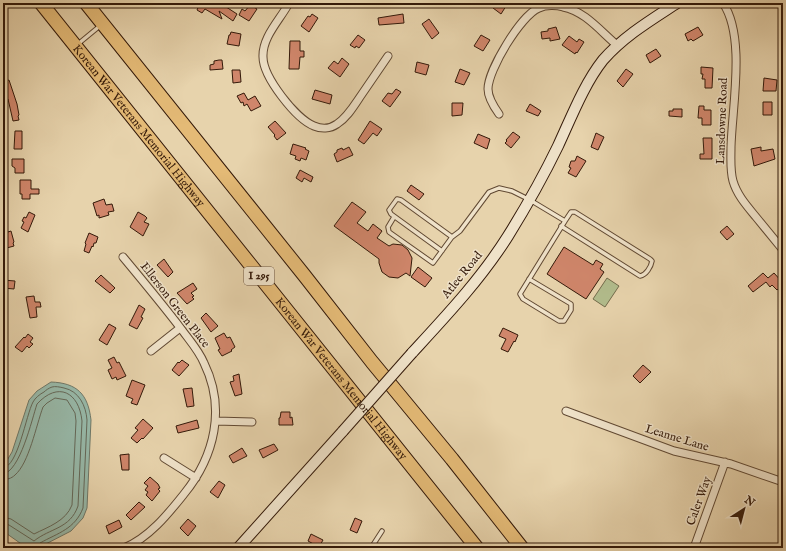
<svg xmlns="http://www.w3.org/2000/svg" width="786" height="551" viewBox="0 0 786 551" font-family="'IM FELL English',serif">
	<rect width="100%" height="100%" fill="#e7d3ac"/>
	<filter id="stains"><feTurbulence type="fractalNoise" baseFrequency=".005" numOctaves="4"/><feColorMatrix values="0 0 0 0 .2 0 0 0 0 .09 0 0 0 0 .02 0 0 0 .5 -.17"/></filter>
	<radialGradient id="worn" r=".72"><stop offset=".6" stop-color="#630" stop-opacity="0"/><stop offset="1" stop-color="#630" stop-opacity=".3"/></radialGradient>
	<path fill="#b2bd8d" stroke="#726b4b" d="M607,278L619,286L605,307L593,299Z"/>
	<path fill="#97b8a8" stroke="#6f7868" d="M51,382C77,383 88,394 91,420L87,508L83,518L71,531L38,548H27L3,531V467L12,452L29,400L37,391Z"/>
	<g fill="none" stroke-linecap="round" stroke-linejoin="round">
		<path stroke="#656858" stroke-width="1" d="M3,468C18,467 26,415 33,402C35,398 40,394 44,392C46,390 49,388 52,387C55,386 60,387 64,388C79,391 86,406 87,420L83,508C75,529 58,533 40,543L38,548
			M3,474C20,472 32,419 37,404C58,381 79,392 82,421L78,506C70,529 50,528 34,541L9,525L3,523
			M3,480C7,479 11,479 15,475C29,463 36,426 43,407L47,403L55,398L67,400L75,413L76,421L72,505C66,521 48,527 34,534L11,519L3,517"/>
	</g>
	<path fill="#d0866b" stroke="#331909" d="M196,3H220L237,14L233,21L219,11L222,19L205,9L202,13L197,10L199,5Z
		M496,3H508L501,14L493,8Z
		M250,5L257,9L249,21L239,15L242,9L245,11Z
		M312,14L318,18L309,32L301,26L308,16L310,17Z
		M403,14L404,23L379,25L378,18Z
		M429,19L439,33L432,39L422,24Z
		M556,27L560,39L550,41V38L542,39L541,32L548,31V29Z
		M698,27L703,35L693,41L691,39L688,41L685,34Z
		M231,32L241,34L239,46L227,44L229,35H230Z
		M358,35L365,40L359,48L356,46L355,48L350,45Z
		M481,35L490,40L483,51L474,46Z
		M569,36L577,42L579,39L584,42L577,53L576,52L575,54L562,45Z
		M290,41H300V51H304V57H300L299,69H289Z
		M656,49L661,56L650,63L646,55Z
		M342,58L349,64L340,77L328,68L334,61L338,64Z
		M219,60H222L223,69L210,70V65L214,64V61Z
		M417,62L429,65L426,75L415,72Z
		M701,67L713,68L712,88H705V79H702L703,74H701Z
		M460,69L470,73L464,85L455,82Z
		M626,69L633,74L623,87L617,81Z
		M232,70H240L241,82L233,83Z
		M764,78L777,80L776,91H763Z
		M9,80L17,104L19,115L18,116L19,120L13,121L8,99H6L3,88V82Z
		M396,89L401,92L390,107L382,101L388,93L392,94Z
		M315,90L332,95L330,104L312,99Z
		M244,93L248,100L255,96L261,106L251,111L247,104L244,106L243,102L241,103L237,96Z
		M763,102H772V115H763Z
		M452,103H463L462,115L452,116Z
		M530,104L541,111L538,116L526,111Z
		M699,106H704V110H711V125H702V118H698Z
		M673,109H682V117L669,116V111H673Z
		M275,121L286,133L277,140L274,136L275,135L268,127Z
		M370,121L382,129L377,136L373,133L364,144L358,140Z
		M15,131H22V149H14Z
		M513,132L520,137L511,148L505,143L507,141L506,140Z
		M596,133L604,137L598,150L591,147Z
		M478,134L490,139L487,149L474,143Z
		M703,138H712V159H700V154H704Z
		M293,144L306,148L305,149L309,151L306,160L301,158L300,161L295,159L296,156L290,154Z
		M349,147L353,155L337,162L334,154L337,152V150L342,148L343,150Z
		M761,147V151L773,149L775,159L754,166L751,149Z
		M577,156L586,161L576,177L568,173L571,168L569,167L571,161H575Z
		M12,159H24V173H15V168L12,166Z
		M300,170L313,177L311,182L304,178L302,182L296,178Z
		M20,180H31V189H39V194H30V199H22V194H20Z
		M411,185L424,194L419,200L407,191Z
		M104,199L106,205L112,204L114,211L108,212L109,215L99,218V215L97,216L93,203Z
		M352,202L366,212L357,223L368,231L373,224L382,231L377,238L389,246L393,244L402,245L408,250L412,258L410,276L406,273L398,278L389,277L382,272L379,263V259L334,226Z
		M29,212L35,215L28,232L21,228L24,222L22,221L24,217L26,218Z
		M138,212L145,216L147,218L144,222L149,224L143,236L130,227Z
		M727,226L734,234L727,240L720,232Z
		M8,231V232L11,231L14,242L13,243L14,246L3,249V232Z
		M89,233L98,237L96,243H94L93,247L92,246L89,253L84,251L86,244L85,243Z
		M564,247L593,265L596,260L603,264L600,269L604,272L586,299L547,274Z
		M164,259L173,272L168,277L157,265Z
		M418,267L432,278L425,287L411,277Z
		M763,273L768,278L774,273L783,283V285L777,290L772,285L770,287L766,282L753,292L748,286Z
		M101,275L115,288L110,293L95,281Z
		M3,280L15,281L14,289L3,288Z
		M193,283L197,289L191,293L194,296L192,297L194,299L187,304L177,293Z
		M34,296L35,302H40L41,307H36L37,317L30,318L26,297Z
		M139,305L145,309L141,317L143,318L137,329L129,325Z
		M206,313L218,326L211,332L201,318Z
		M109,324L116,328L107,345L99,340Z
		M503,328L518,335L515,342L514,341L508,352L501,349L506,339L499,336Z
		M224,333L227,338L230,337L235,347L231,350L232,351L222,356L218,350L220,349L215,338Z
		M28,334L33,338L30,342L33,344L29,348L27,346L22,352L15,347L24,337L25,338Z
		M114,357L117,363L119,362L126,376L117,380L116,377L112,379L108,370L112,368L108,360Z
		M182,360L189,365L179,376L172,370L178,362L179,363Z
		M643,365L651,372L640,383L633,376Z
		M239,374L242,394L235,396L230,382L234,381L233,376Z
		M132,380L145,385L137,405L131,403L133,399L126,396Z
		M192,388L194,406L187,407L183,389Z
		M281,412H290V418L292,417L293,425H279V418H280Z
		M143,419L153,428L143,439L142,438L137,443L131,438L138,430L135,428Z
		M197,420L199,428L178,433L176,426Z
		M274,444L278,450L263,458L259,450Z
		M242,448L247,456L233,463L229,456Z
		M129,454V470H122L120,455Z
		M150,477L158,484L160,488L158,489L160,491L152,501L146,495L148,492L145,490L148,486L144,483Z
		M219,481L225,485L218,498L210,492Z
		M139,502L145,507L131,520L126,515Z
		M355,518L362,521L357,533L350,530Z
		M188,519L196,526L188,536L180,528Z
		M119,520L122,527L109,534L106,526Z
		M311,534L323,540L319,547L308,541Z"/>
	<g fill="none" stroke-linecap="round" stroke-linejoin="round">
		<g stroke="#604832" stroke-width="5.5">
			<path id="lane" d="M78,44L101,25
				M394,217L388,227L389,232L433,263L452,237L460,231L489,192L499,188L512,191L530,200L565,221L520,294L523,299L559,321H564L571,310V304L529,279
				M561,226L640,276C646,275 651,267 652,261L650,259L575,212H571L565,221
				M442,251L391,214L389,210L397,199L401,200L452,237
				M371,548L382,531"/>
		</g>
		<g stroke="#604832" stroke-width="9">
			<path id="street" d="M289,3C280,20 262,37 263,57C263,77 296,119 314,126C321,129 330,129 337,124C348,117 355,104 362,94C371,81 379,69 388,56
				M723,3C746,37 732,107 731,147C731,159 730,170 733,181C737,195 747,206 756,217C765,228 774,239 783,250
				M499,114C494,107 488,98 488,89C488,70 521,15 539,8C546,5 556,5 563,7C585,11 601,32 618,46
				M123,257C143,281 163,305 182,330C190,341 199,351 204,363C226,408 215,456 184,494C168,514 149,538 124,548
				M151,351L180,328
				M566,411L674,451L731,464L783,482
				M216,421L252,422
				M164,458L196,478
				M243,543L250,548
				M694,548L725,462"/>
		</g>
		<g stroke="#331909" stroke-width="12">
			<path id="secondary" d="M412,353C446,316 481,279 508,236C526,207 543,177 558,146C571,118 584,84 603,60C624,36 651,20 677,3
				M238,548L343,431"/>
		</g>
		<g stroke="#331909" stroke-width="15">
			<g id="highway">
				<path id="s1" d="M41,3L477,548"/>
				<path d="M86,3L304,275L372,362L452,459L522,548"/>
			</g>
		</g>
		<use href="#lane" stroke="#efe2c9" stroke-width="3.5"/>
		<use href="#street" stroke="#efe2c9" stroke-width="7"/>
		<use href="#secondary" stroke="#efe2c9" stroke-width="10"/>
		<use href="#highway" stroke="#e4ba76" stroke-width="13"/>
		<g stroke="#331909" stroke-width="12" stroke-linecap="butt">
			<path id="secondary-bridge" d="M343,431L412,353"/>
		</g>
		<use href="#secondary-bridge" stroke="#efe2c9" stroke-width="10"/>
	</g>
	<g text-anchor="middle" dominant-baseline="central" stroke-width="3" stroke-linejoin="round" paint-order="stroke">
		<rect fill="#efe2c9" stroke="#6b5543" stroke-width="1" x="244" y="267" width="30" height="18" rx="3"/>
		<g font-size="11" font-weight="bold" fill="#331909">
			<text x="259" y="276">I 295</text>
		</g>
		<g font-size="12" fill="#331909" stroke="#efe2c9">
			<text transform="translate(722 121) rotate(-88)">Lansdowne Road</text>
			<text stroke="none"><textPath href="#s1" startOffset="157">Korean War Veterans Memorial Highway</textPath></text>
			<text transform="translate(462 275) rotate(-51)">Atlee Road</text>
			<text transform="translate(175 305) rotate(52)">Ellerson Green Place</text>
			<text stroke="none"><textPath href="#s1" startOffset="481">Korean War Veterans Memorial Highway</textPath></text>
			<text transform="translate(677 438) rotate(17)">Leanne Lane</text>
			<text transform="translate(699 501) rotate(-70)">Caler Way</text>
		</g>
	</g>
	<rect width="786" height="551" fill="none" stroke="#e7d3ac" stroke-width="16"/>
	<rect x="4" y="4" width="778" height="543" fill="none" stroke="#331909" stroke-width="2"/>
	<rect x="8" y="8" width="770" height="535" fill="none" stroke="#331909"/>
	<g transform="translate(744 509) rotate(36)" stroke="#efe2c9" stroke-width="3" paint-order="stroke">
	<path d="M0-3L7 15L0 10L-7 15Z" fill="#331909"/>
	<text y="-6" font-size="11" font-weight="bold" text-anchor="middle" fill="#331909">N</text>
	</g>
	<rect width="100%" height="100%" filter="url(#stains)"/>
	<rect width="100%" height="100%" fill="url(#worn)"/>
</svg>
